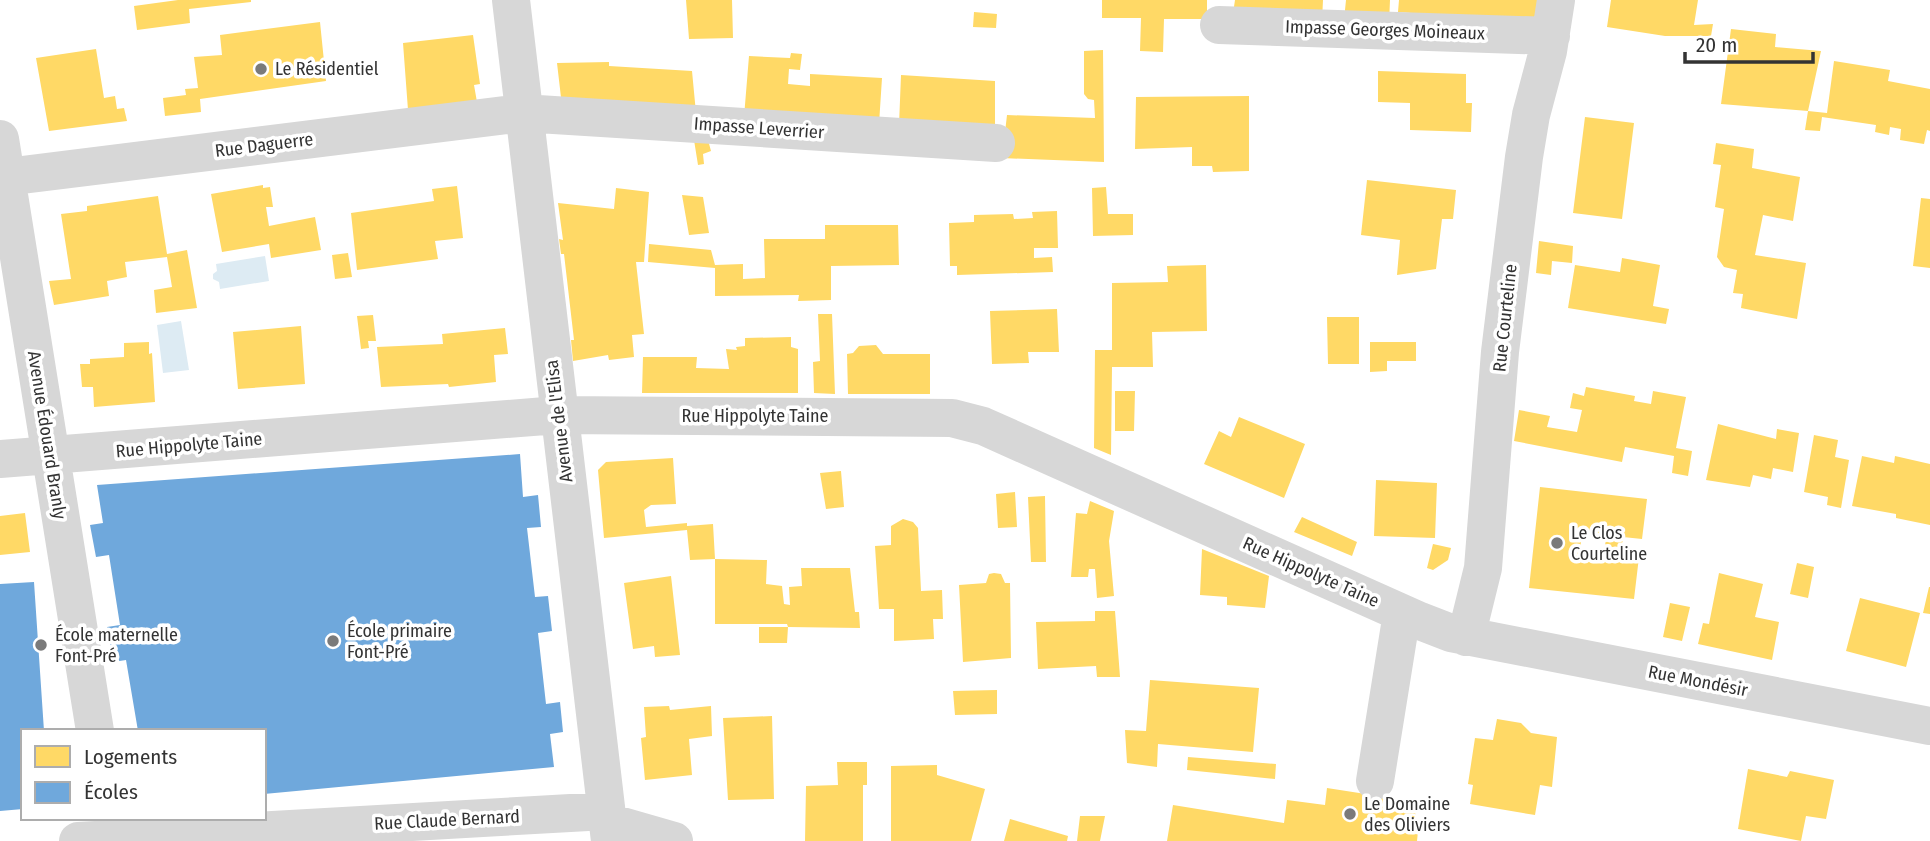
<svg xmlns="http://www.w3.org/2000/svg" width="1930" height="841" viewBox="0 0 1930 841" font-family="'Fira Sans Condensed',sans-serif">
	<rect width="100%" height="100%" fill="#fff"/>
	<path fill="#ddebf3" d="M265,256L269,281L220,289L219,282L213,279V274L217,271L216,264Z
		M181,321L189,370L163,373L157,325Z"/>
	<path fill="#ffd966" d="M178,0H251V2L189,9L190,23L137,30L134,6Z
		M686,0H732L733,38L689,39Z
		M1102,0H1207V19H1164L1163,52L1140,51L1141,18H1102Z
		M1235,0H1323L1322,21L1232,20Z
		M1346,0H1390L1389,23L1344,20Z
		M1399,0H1544L1542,23L1398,12Z
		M1611,0H1698L1694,25L1713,24L1711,36H1665L1607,27Z
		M974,12L997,14L996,28L973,27Z
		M320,22L326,81L200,99L201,112L165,116L163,98L186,95L185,89L198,88L194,57L222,55L220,35Z
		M1731,29L1776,34L1775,47L1821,51L1808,111L1827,113L1834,61L1890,70L1888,81L1930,89V131L1927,130L1924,144L1900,140L1901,129L1890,127L1889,135L1875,132L1876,125L1822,117L1820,131L1805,130L1808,111L1721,104Z
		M473,35L480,84L474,85L477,102L408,110L403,43Z
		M96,49L104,98L115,96L117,109L124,108L127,121L49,131L36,58Z
		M1103,50L1104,162L1002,158L1007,115L1095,118L1094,100L1088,99L1084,94V51Z
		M791,53L802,54L800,70L789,69L788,84L810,86V74L882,78L879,124L744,117L749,56L790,58Z
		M609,62V66L692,71L696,113L562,106L557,63Z
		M1378,71L1466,74V103H1472L1471,132L1410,130V103L1378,102Z
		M901,75L995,81V131L899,125Z
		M1249,96V171L1213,172L1212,166H1192V147L1135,149L1136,97Z
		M1585,117L1634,123L1622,219L1573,213Z
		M694,140H708L711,151L703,154L704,164L698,165Z
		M1716,143L1754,149L1752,168L1800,177L1793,221L1763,215L1755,255L1806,263L1797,319L1741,308L1743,294L1733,293L1737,270L1724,267L1717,257L1724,209L1715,207L1721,165L1713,164Z
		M1367,180L1456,190L1453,219H1442L1436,269L1397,275L1400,240L1361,235Z
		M263,185V188L270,187L273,207H266L269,226L315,217L321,250L271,258L269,244L222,252L211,194Z
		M457,186L463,238L435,241L438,259L357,270L351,213L434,201L432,189Z
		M1106,187L1108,214H1133V235L1093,236L1092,188Z
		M616,188L649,192L644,262H636L644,334L632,335L634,357L609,360L608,355L573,361L571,340H574L564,254H561L559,239L563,240L558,203L614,209Z
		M682,195L703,197L709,233L689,235Z
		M158,196L167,254L187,250L197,308L156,313L154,290L172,287L167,257L125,262L127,277L107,281L109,296L54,305L49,281L71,279L61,214L87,211V206Z
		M1921,198L1930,199V268L1913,266Z
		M1057,211L1058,248H1034V258L1052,257L1053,272L957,275V266H950L949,223L974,222V215L1013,214L1014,219L1033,218L1032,212Z
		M825,225H898L899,265L831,266V300L798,301L799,295L715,296V268L648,262L649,244L711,250L715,265L743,264V279L765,278L764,239H825Z
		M1539,241L1573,246L1572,263L1552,261L1551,275L1536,273Z
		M348,253L352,277L335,279L332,255Z
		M1622,258L1660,265L1653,306L1669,309L1666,324L1568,308L1575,265L1620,272Z
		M1206,265L1207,331L1152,332L1153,367H1112L1111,455L1094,448L1095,350H1112V283L1168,282L1167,266Z
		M1057,309L1059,352H1028L1029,363L992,364L990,311Z
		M818,314H832L835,394L814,393L813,362L820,361Z
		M373,315L376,341H368L369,348L361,349L357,316Z
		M1327,317H1359V364H1328Z
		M301,326L305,384L238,389L233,332Z
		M505,328L508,354L494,355L496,382L449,387L448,384L381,387L377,347L443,344L442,334Z
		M791,337V347L798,349V393H642L643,357H697L696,368L729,369L726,349L737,350L736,347L745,346V338Z
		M149,342V354L152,353L155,402L94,407L93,387H82L80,364H90V359L124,357V343Z
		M1370,342H1416V361H1387V371L1370,372Z
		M876,345L883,354H930V394H848L847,354L853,353L859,346Z
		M1586,387L1635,396L1634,401L1651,404L1653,391L1686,397L1676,448L1692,451L1688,476L1672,473L1674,456L1625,447L1622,462L1514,441L1519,410L1550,416L1547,427L1577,432L1582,410L1570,408L1573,393L1584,396Z
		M1115,391H1135L1134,431H1115Z
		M1239,417L1305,444L1284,498L1204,464L1219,431L1231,437Z
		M1718,424L1776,439L1777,429L1799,433L1793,472L1773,468L1771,479L1753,475L1750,487L1706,480Z
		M1814,435L1838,440L1835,457L1849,460L1841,508L1827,505L1828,497L1804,492Z
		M1862,456L1894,463L1895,456L1930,464V525L1896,518V514L1852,506Z
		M673,458L676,504L651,505L644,510L646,527L687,523V526L713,524L715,559L690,560L687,530L604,538L598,470L606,462Z
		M841,471L844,507L826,509L820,473Z
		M1376,480L1437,483L1435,538L1374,536Z
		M1540,487L1647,499L1642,539L1623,537L1622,549L1605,547L1606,534L1582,532L1580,551L1639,557L1634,599L1529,588Z
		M1015,492L1017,527L998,528L996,494Z
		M1045,496L1046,562H1031L1028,497Z
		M1090,501L1114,511L1109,541L1114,596L1097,598L1095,569H1089L1088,577H1071L1076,513L1087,514Z
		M25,513L30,552L0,555V516Z
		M1302,517L1357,542L1352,556L1294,532Z
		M903,519L913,522L918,528L921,591L942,590L943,619H933L934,639L894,641V609H879L875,546L891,545V526Z
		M1433,544L1451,548L1448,560L1433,570L1427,568Z
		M1202,549L1269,576L1265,608L1227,605V597L1200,595Z
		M715,559L767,560L766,584L782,586L784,604L790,605L789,587L802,586L801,568H850L855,612H859L860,628L788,627L787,624H715Z
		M1797,563L1814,567L1808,598L1790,594Z
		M994,573L1001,574L1005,583H1010L1011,658L963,662L959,585L986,583L989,574Z
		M1719,573L1763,584L1755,617L1779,622L1772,660L1698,644L1703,623L1709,624Z
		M671,576L680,655L655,657L654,646L633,649L624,583Z
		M1929,587H1930V614L1923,613Z
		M1860,598L1920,613L1906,667L1846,651Z
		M1670,603L1690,607L1682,641L1663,637Z
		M1095,611H1115L1120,677H1097L1096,666L1038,669L1036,622L1095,621Z
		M759,627H788L787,643H759Z
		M1150,680L1259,688L1253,752L1158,744L1157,767L1127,763L1125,730L1146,731Z
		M997,690V714L955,715L953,691Z
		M669,706L670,710L711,706L712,736L689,739L692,775L645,780L641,738L646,737L644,707Z
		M772,716L774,799L728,800L723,718Z
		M1497,719L1521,723L1531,733L1557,737L1552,787L1540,785L1535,815L1470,804L1473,785L1468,784L1475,738L1493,740Z
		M1188,757L1276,764L1275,779L1187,770Z
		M837,762H867V785H863V841H805L806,786L838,785Z
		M937,765V775L985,789L971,841H891V766Z
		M1748,769L1787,777L1790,771L1834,780L1826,819L1806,816L1801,841L1738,829Z
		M1327,788L1417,802L1413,830L1418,831L1417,841H1167L1173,805L1284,823L1287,800L1325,805Z
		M1080,816H1105L1100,841H1077Z
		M1010,819L1068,836L1067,841H1004Z"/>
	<path fill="#6fa8dc" d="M520,454L523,497L538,495L541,527L527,528L535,597L548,596L552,631L538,633L546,704L560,702L563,732L550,734L554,767L264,794V731H138L126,660L113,662L107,627L120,625L109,555L96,557L90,525L103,523L97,485Z
		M34,582L44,731H23V809L0,811V584Z"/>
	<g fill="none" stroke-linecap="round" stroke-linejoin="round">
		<path stroke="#d7d7d7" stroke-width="38" d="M511,0L610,841
			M1219,25L1551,36
			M0,139L95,731
			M6,177L522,113L996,143
			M0,459L558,415L952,418L983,426L1420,621L1451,633L1930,726
			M1466,637L1483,568L1500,352L1524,157L1531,115L1548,51L1556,0
			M1375,781L1402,613
			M608,822L674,841
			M78,841L606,811"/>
	</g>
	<g fill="#7a7a7a" stroke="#fff" stroke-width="2.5">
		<circle cx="261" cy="69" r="7"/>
		<circle cx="1557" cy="543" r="7"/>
		<circle cx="333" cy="641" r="7"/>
		<circle cx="41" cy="645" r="7"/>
		<circle cx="1350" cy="814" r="7"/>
	</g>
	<g text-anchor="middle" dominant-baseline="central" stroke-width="7" stroke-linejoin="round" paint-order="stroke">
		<g font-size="18" fill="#333" stroke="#fff">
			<text transform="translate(1385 30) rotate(2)">Impasse Georges Moineaux</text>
			<text transform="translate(759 128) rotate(4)">Impasse Leverrier</text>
			<text transform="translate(264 145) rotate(-7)">Rue Daguerre</text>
			<text transform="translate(1505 318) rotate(-84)">Rue Courteline</text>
			<text x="755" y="416">Rue Hippolyte Taine</text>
			<text transform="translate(559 421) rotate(-97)">Avenue de l'Elisa</text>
			<text transform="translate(47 435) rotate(81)">Avenue Édouard Branly</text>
			<text transform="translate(189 445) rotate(-5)">Rue Hippolyte Taine</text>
			<text transform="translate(1311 572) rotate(24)">Rue Hippolyte Taine</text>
			<text transform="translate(1698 681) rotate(11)">Rue Mondésir</text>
			<text transform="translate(447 820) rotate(-3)">Rue Claude Bernard</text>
		</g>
		<g font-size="18" fill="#333" stroke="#fff" text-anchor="start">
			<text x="275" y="69">Le Résidentiel</text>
			<text x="1571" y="533">Le Clos<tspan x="1571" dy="21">Courteline</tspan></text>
			<text x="347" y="631">École primaire<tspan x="347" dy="21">Font-Pré</tspan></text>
			<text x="55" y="635">École maternelle<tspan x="55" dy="21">Font-Pré</tspan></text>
			<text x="1364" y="804">Le Domaine<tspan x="1364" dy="21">des Oliviers</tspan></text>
		</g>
	</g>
	<rect x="21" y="729" width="245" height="91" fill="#ffffff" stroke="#adadad" stroke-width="2"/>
	<rect x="35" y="746" width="35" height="21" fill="#ffd966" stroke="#adadad" stroke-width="2"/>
	<text x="84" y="764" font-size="21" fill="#333333">Logements</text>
	<rect x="35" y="782" width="35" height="21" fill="#6fa8dc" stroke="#adadad" stroke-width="2"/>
	<text x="84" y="799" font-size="21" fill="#333333">Écoles</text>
	<path d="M1685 52v10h128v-10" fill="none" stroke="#333333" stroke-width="3.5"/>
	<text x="1696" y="52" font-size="21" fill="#333333" stroke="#ffffff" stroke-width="5" paint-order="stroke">20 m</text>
</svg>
